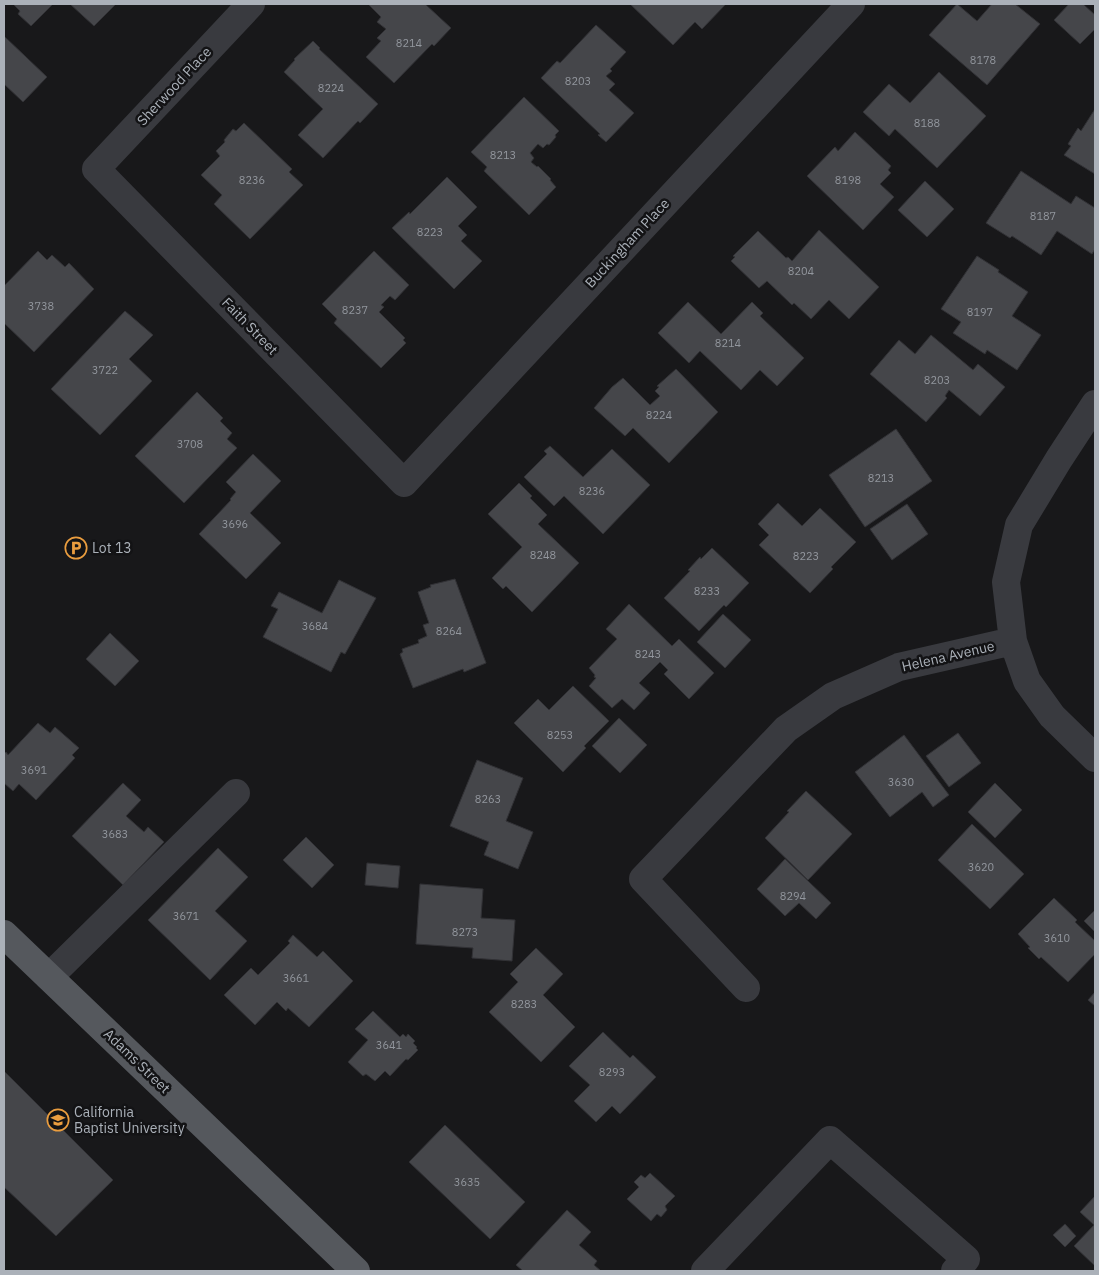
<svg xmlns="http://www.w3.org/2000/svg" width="1099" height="1275" viewBox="0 0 1099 1275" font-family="'IBM Plex Sans',sans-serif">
	<rect width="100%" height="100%" fill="#18181a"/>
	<path fill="#45464a" stroke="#323236" d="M13,4H53L31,26L18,14L20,11Z
		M70,4H116L94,26Z
		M368,4H425L451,28L434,46L432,44L394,83L366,57L381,41L377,38L386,29L377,22L381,17Z
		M630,4H726L702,29L695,22L673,45Z
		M957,4L977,21L992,4H1015L1040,24L987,85L929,35Z
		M1069,4H1083L1095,15V29L1080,44L1054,20Z
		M596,25L626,52L610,69L612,71L606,76L615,84L609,90L634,113L606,142L598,135L600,134L541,78L557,61L560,63Z
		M4,36L47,77L23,102L4,84Z
		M313,41L320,48L319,49L378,104L360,123L358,121L323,158L298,135L323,109L284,72L295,60L294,59Z
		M939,72L986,116L937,168L895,129L889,136L863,112L889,84L910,103Z
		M524,97L559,131L555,135L556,137L549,145L547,144L543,148L538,144L530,153L534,158L531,162L537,167L538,166L551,179L550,180L556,187L529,215L484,171L487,167L471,152Z
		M1095,109V174L1064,155L1071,146L1068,144L1078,128L1081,131Z
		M244,123L292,169L289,172L303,185L250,239L214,204L222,195L201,175L220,156L216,151L225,142L224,140L233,129L236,131Z
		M855,132L891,166L888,170L891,173L880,184L894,197L863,230L807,176L835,147L838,151Z
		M1021,171L1071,204L1076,196L1095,208V249L1092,254L1057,231L1041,255L1012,236L1010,238L986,223Z
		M447,177L477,207L458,226L467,235L461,241L482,261L454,289L392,228L409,212L410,214Z
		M925,181L954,209L927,237L898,210Z
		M819,230L879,287L849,319L829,300L811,319L794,303L792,305L767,281L759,288L731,261L735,257L733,256L758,231L786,258L788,257L792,261Z
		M38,251L47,260L52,255L65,267L69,263L94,289L34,352L4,323V286Z
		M374,251L409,285L395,300L390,296L381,305L384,307L379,312L405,338L403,340L406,343L381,368L334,323L337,319L322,304Z
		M977,256L999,270L998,272L1028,292L1012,316L1041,335L1017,370L987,350L985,354L953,333L961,322L941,309Z
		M688,302L721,334L752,302L763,313L760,316L804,358L777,386L760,370L741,390L700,351L689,363L658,333Z
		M125,311L153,335L129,359L152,381L100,435L51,389Z
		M931,335L973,370L978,364L1005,387L980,416L949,390L945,396L947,398L926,422L870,374L899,340L915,354Z
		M676,369L718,412L669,463L633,428L625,436L594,408L612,387L623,378L650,405L660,396L655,391L659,387L657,386Z
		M197,392L223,418L220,421L232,433L227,439L237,448L184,503L135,456Z
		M896,429L932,481L865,527L829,475Z
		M550,446L583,477L612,449L650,485L603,534L564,496L554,506L524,477L547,454L544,451Z
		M253,454L281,481L250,513L281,543L246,579L199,534L231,500L230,499L236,492L226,482Z
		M519,483L532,496L530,498L547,515L538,524L579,563L532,612L506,586L503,589L492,578L522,547L488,514Z
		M778,503L802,526L820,508L856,542L831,567L833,569L810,593L759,545L769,535L758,524Z
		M907,504L928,534L892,560L870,529Z
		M712,548L749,583L726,607L724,605L699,631L664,598L690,571L688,570L700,557L701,559Z
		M455,579L486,663L464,672L463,669L413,688L400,654L403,652L402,649L419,643L418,640L427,636L423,625L429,623L418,592L431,587L430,585Z
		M339,580L376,598L345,654L341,652L331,672L263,637L278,609L271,606L279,592L322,613Z
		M629,604L672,646L679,639L714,673L689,699L664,674L668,670L660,662L639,683L650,693L634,710L622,699L612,708L589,686L596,678L594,677L595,675L589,668L617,639L606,629Z
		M723,614L751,640L725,668L697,642Z
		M110,633L139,661L115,686L86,659Z
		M573,686L609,721L584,746L586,748L563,772L514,723L538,699L549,710Z
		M619,718L647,745L620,773L592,746Z
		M38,723L50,733L55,727L79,748L72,755L75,758L36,800L19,784L13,791L4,783V754L6,752L8,755Z
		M958,733L981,763L949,787L926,756Z
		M904,735L949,795L933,807L922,792L890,817L855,772Z
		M477,760L523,778L506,821L533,832L518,869L484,855L489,842L450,826Z
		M123,783L141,800L126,816L144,832L148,827L164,842L123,885L72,836Z
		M995,783L1022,810L995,838L968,812Z
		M806,791L852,834L808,880L765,838L789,812L787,811Z
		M972,824L1024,874L990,909L938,860Z
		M306,837L334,865L312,888L283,860Z
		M218,848L248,877L215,911L247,941L210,980L148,920Z
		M785,859L831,903L816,919L799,903L785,916L757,889Z
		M367,863L400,866L398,888L365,885Z
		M420,884L483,889L481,918L515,920L512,961L472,958L473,948L416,944Z
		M1054,898L1077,920L1075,922L1095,941V954L1068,982L1041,957L1039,959L1028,948L1030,947L1018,934Z
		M1095,910V932L1084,921Z
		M293,935L317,957L323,951L353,981L309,1027L288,1008L286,1011L277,1002L255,1025L224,995L251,968L258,975L290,943L288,941Z
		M536,948L563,974L543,995L575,1027L541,1062L489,1012L518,982L510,974Z
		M1095,992V1006L1088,1000Z
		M373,1011L400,1037L403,1034L406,1037L408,1034L415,1041L413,1043L417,1047L416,1048L418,1050L408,1060L406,1059L390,1076L385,1071L375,1081L366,1074L363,1076L348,1062L368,1040L355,1029Z
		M603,1032L630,1058L633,1055L656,1077L620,1114L612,1106L596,1122L574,1101L590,1085L569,1066Z
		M4,1071L113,1180L56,1236L4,1187Z
		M445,1125L525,1202L490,1239L409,1162Z
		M650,1173L675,1196L665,1206L667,1210L661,1217L657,1214L651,1221L627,1199L639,1187L634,1182L641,1175L645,1178Z
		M1095,1196V1266L1074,1246L1094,1225L1080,1212Z
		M567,1210L591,1232L579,1245L597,1261L594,1265L601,1271H523L516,1265Z
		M1065,1224L1076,1236L1065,1247L1053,1235Z"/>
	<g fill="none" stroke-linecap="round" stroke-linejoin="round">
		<path stroke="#393a3f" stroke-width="28" d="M251,4L96,169L404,483L851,4
			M1013,641L1027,681L1052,716L1095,758
			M49,977L236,793
			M746,988L643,879L786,729L833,696L899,667L1013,641L1006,582L1019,525L1059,459L1095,404
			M705,1271L830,1140L966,1259L955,1271"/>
		<path stroke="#55585d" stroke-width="28" d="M4,934L356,1271"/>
	</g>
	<defs>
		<g id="parking-ring" transform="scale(1.125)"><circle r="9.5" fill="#131315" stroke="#ea9d3f" stroke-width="1.5"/><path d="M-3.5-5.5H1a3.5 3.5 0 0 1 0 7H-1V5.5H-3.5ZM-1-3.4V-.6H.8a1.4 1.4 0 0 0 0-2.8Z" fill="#ea9d3f"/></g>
		<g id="university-ring" transform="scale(1.125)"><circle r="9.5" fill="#131315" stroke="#ea9d3f" stroke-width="1.5"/><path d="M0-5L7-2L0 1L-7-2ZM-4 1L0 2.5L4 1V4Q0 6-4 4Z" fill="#ea9d3f"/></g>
	</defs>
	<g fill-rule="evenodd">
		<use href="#parking-ring" x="76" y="548"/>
		<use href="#university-ring" x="58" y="1120"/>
	</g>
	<g text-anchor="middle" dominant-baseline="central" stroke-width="5" stroke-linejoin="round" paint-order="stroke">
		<g font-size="11" fill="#92969d">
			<text x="409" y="43">8214</text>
			<text x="983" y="60">8178</text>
			<text x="578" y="81">8203</text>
			<text x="331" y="88">8224</text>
			<text x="927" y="123">8188</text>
			<text x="503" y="155">8213</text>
			<text x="252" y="180">8236</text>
			<text x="848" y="180">8198</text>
			<text x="1043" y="216">8187</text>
			<text x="430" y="232">8223</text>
			<text x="801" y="271">8204</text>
			<text x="41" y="306">3738</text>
			<text x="355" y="310">8237</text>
			<text x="980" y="312">8197</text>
			<text x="728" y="343">8214</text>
			<text x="105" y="370">3722</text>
			<text x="937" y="380">8203</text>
			<text x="659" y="415">8224</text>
			<text x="190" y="444">3708</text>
			<text x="881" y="478">8213</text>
			<text x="592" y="491">8236</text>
			<text x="235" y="524">3696</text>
			<text x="543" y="555">8248</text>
			<text x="806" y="556">8223</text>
			<text x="707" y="591">8233</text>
			<text x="315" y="626">3684</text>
			<text x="449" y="631">8264</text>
			<text x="648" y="654">8243</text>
			<text x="560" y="735">8253</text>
			<text x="34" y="770">3691</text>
			<text x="901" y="782">3630</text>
			<text x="488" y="799">8263</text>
			<text x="115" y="834">3683</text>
			<text x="981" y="867">3620</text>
			<text x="793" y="896">8294</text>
			<text x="186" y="916">3671</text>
			<text x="465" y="932">8273</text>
			<text x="1057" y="938">3610</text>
			<text x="296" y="978">3661</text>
			<text x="524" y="1004">8283</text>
			<text x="389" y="1045">3641</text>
			<text x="612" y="1072">8293</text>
			<text x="467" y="1182">3635</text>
		</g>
		<g font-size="14" fill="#abb1b9" stroke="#131315">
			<text transform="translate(174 86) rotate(-47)">Sherwood Place</text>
			<text transform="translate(627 243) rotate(-47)">Buckingham Place</text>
			<text transform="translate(250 326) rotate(46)">Faith Street</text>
			<text transform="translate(948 656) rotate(-13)">Helena Avenue</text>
			<text transform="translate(137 1061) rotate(44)">Adams Street</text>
		</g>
		<g font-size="14" fill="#abb1b9" stroke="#131315" text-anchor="start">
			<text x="92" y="548">Lot 13</text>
			<text x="74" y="1112">California<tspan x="74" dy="16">Baptist University</tspan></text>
		</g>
	</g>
	<rect width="1099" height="1275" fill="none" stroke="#abb1b9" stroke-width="10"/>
</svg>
